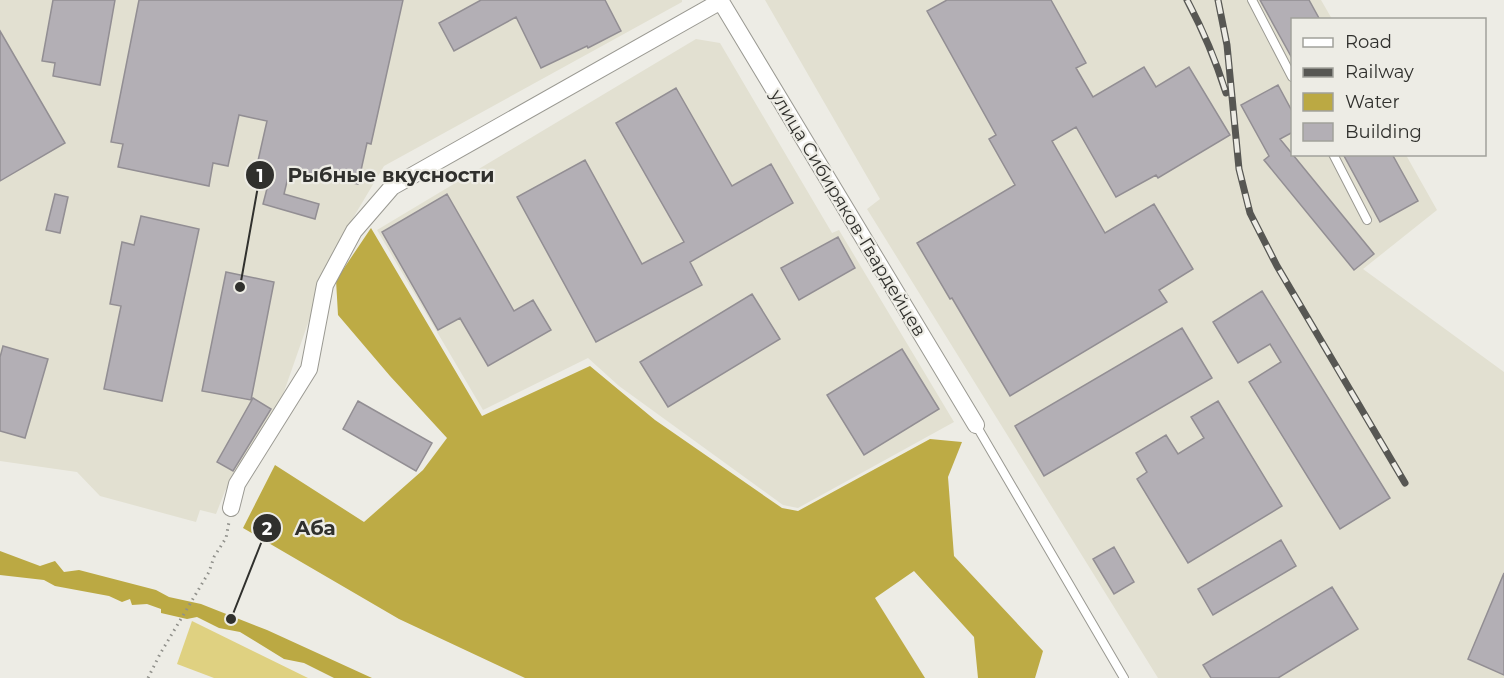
<svg xmlns="http://www.w3.org/2000/svg" width="1504" height="678" viewBox="0 0 1504 678" font-family="Montserrat,sans-serif">
	<rect width="100%" height="100%" fill="#edece5"/>
	<path fill="#e2e0d1" d="M0,0H682V2L384,166L356,213L329,263L278,409L225,491L216,514L200,510L196,522L100,496L77,472L0,461Z
		M765,0H1321L1332,19L1292,20V154L1406,155L1437,210L1363,269L1504,372V678H1158L867,209L880,199Z
		M696,39L720,43L832,233L839,230L954,422L798,508L783,505L619,386L588,358L483,410L377,230Z"/>
	<path fill="#dfd181" d="M192,621L308,678H214L177,664Z"/>
	<path fill="#bdab45" d="M371,228L482,416L590,366L655,420L782,508L798,511L930,439L962,442L948,477L954,556L1043,651L1035,678H978L974,637L914,571L875,598L925,678H525L399,619L243,528L275,465L364,522L423,470L447,438L390,376L338,315L336,280Z"/>
	<path fill="#bba943" d="M0,551L40,566L55,561L64,572L79,570L156,590L169,597L201,604L267,630L372,678H334L304,663L284,659L240,632L219,628L197,617L187,619L161,613V609L147,604L132,605L130,599L122,602L109,596L55,586L44,580L0,575Z"/>
	<path fill="#b3afb5" stroke="#928e93" stroke-width="1.5" d="M53,0H115L100,85L53,76L55,63L42,61Z
		M139,0H403L371,144L367,143L358,184L290,169L284,194L319,204L315,219L263,204L270,177L255,174L267,121L239,115L228,166L213,163L209,186L118,167L123,144L111,142Z
		M481,0H605L621,31L588,48L587,46L541,68L516,17L454,51L439,23Z
		M947,0H1051L1086,63L1076,68L1093,97L1144,67L1156,87L1189,67L1230,135L1158,178L1156,175L1116,197L1076,127L1052,141L1105,233L1154,204L1193,269L1159,290L1167,302L1010,396L952,298L950,299L917,243L1015,185L989,139L996,135L927,11Z
		M1260,0H1309L1320,20H1293V60Z
		M0,31L65,143L0,181Z
		M1278,85L1293,113V132L1280,139L1374,254L1354,270L1264,160L1269,156L1241,105Z
		M676,88L732,186L771,164L793,203L690,262L702,285L596,342L517,197L585,160L642,264L684,242L616,123Z
		M1343,154H1392L1418,201L1380,222Z
		M55,194L68,197L60,233L46,230Z
		M447,194L514,311L533,300L551,330L488,366L460,318L438,330L382,232Z
		M141,216L199,229L162,401L104,389L121,306L110,304L122,242L134,245Z
		M838,237L855,268L799,300L781,268Z
		M226,272L274,282L251,400L202,391Z
		M1262,291L1390,498L1340,529L1249,382L1281,362L1270,344L1238,363L1213,322Z
		M752,294L780,339L668,407L640,362Z
		M1182,328L1212,378L1044,476L1015,426Z
		M3,346L48,359L25,438L0,431V357Z
		M902,349L939,409L864,455L827,395Z
		M253,398L271,409L233,471L217,462Z
		M358,401L432,443L416,471L343,429Z
		M1218,401L1282,506L1188,563L1137,479L1147,472L1136,453L1166,435L1178,454L1204,438L1191,417Z
		M1281,540L1296,566L1213,615L1198,589Z
		M1114,547L1134,582L1114,594L1093,559Z
		M1504,573V675L1468,659Z
		M1332,587L1358,629L1278,678H1211L1203,665Z"/>
	<g fill="none" stroke-linecap="round" stroke-linejoin="round">
		<g stroke="#9a9992" stroke-width="10">
			<path id="service" d="M1252,0L1292,77
				M1333,154L1367,220
				M976,425L1124,678"/>
		</g>
		<g stroke="#9a9992" stroke-width="18">
			<path id="minor" d="M720,0L976,425
				M231,508L237,484L309,369L325,285L354,231L392,187L721,1"/>
		</g>
		<path stroke="#90908b" stroke-width="3" stroke-dasharray="1.5 4.5" stroke-linecap="butt" d="M148,678L160,654L209,572L214,557L226,538L229,522"/>
		<use href="#service" stroke="#fff" stroke-width="8"/>
		<use href="#minor" stroke="#fff" stroke-width="16"/>
		<g stroke="#575753" stroke-width="7">
			<path id="rail" d="M1187,0C1203,30 1216,61 1226,93
				M1218,0L1227,45L1239,169L1250,213L1277,266L1405,483"/>
		</g>
		<use href="#rail" stroke="#edece5" stroke-width="4.5" stroke-dasharray="14" stroke-linecap="butt"/>
	</g>
	<g text-anchor="middle" dominant-baseline="central" stroke-width="4.5" stroke-linejoin="round" paint-order="stroke">
		<g font-size="18" fill="#30302d" stroke="#edece5">
			<text transform="translate(848 213) rotate(59)">улица Сибиряков-Гвардейцев</text>
		</g>
	</g>
	<path fill="none" stroke="#30302d" stroke-width="2" d="M240 287L260 175M231 619L267 528"/>
	<g fill="#30302d" stroke="#edece5" stroke-width="2">
		<circle cx="240" cy="287" r="6"/>
		<circle cx="231" cy="619" r="6"/>
		<circle cx="260" cy="175" r="15"/>
		<circle cx="267" cy="528" r="15"/>
	</g>
	<g font-size="18" text-anchor="middle" font-weight="bold" fill="#fff">
		<text x="260" y="182">1</text>
		<text x="267" y="535">2</text>
	</g>
	<g font-size="20" text-anchor="middle" font-weight="bold" fill="#30302d" stroke="#edece5" stroke-width="4.5" stroke-linejoin="round" paint-order="stroke">
		<text x="391" y="182">Рыбные вкусности</text>
		<text x="315" y="535">Аба</text>
	</g>
	<rect x="1291" y="18" width="195" height="138" fill="#edece5" stroke="#a1a19b" stroke-width="1.5"/>
	<rect x="1303" y="38" width="30" height="9" fill="#ffffff" stroke="#a1a19b" stroke-width="1.5"/>
	<text x="1345" y="48" font-size="18" fill="#30302d">Road</text>
	<rect x="1303" y="68" width="30" height="9" fill="#575753" stroke="#a1a19b" stroke-width="1.5"/>
	<text x="1345" y="78" font-size="18" fill="#30302d">Railway</text>
	<rect x="1303" y="93" width="30" height="18" fill="#bba943" stroke="#a1a19b" stroke-width="1.5"/>
	<text x="1345" y="108" font-size="18" fill="#30302d">Water</text>
	<rect x="1303" y="123" width="30" height="18" fill="#b3afb5" stroke="#a1a19b" stroke-width="1.5"/>
	<text x="1345" y="138" font-size="18" fill="#30302d">Building</text>
</svg>
